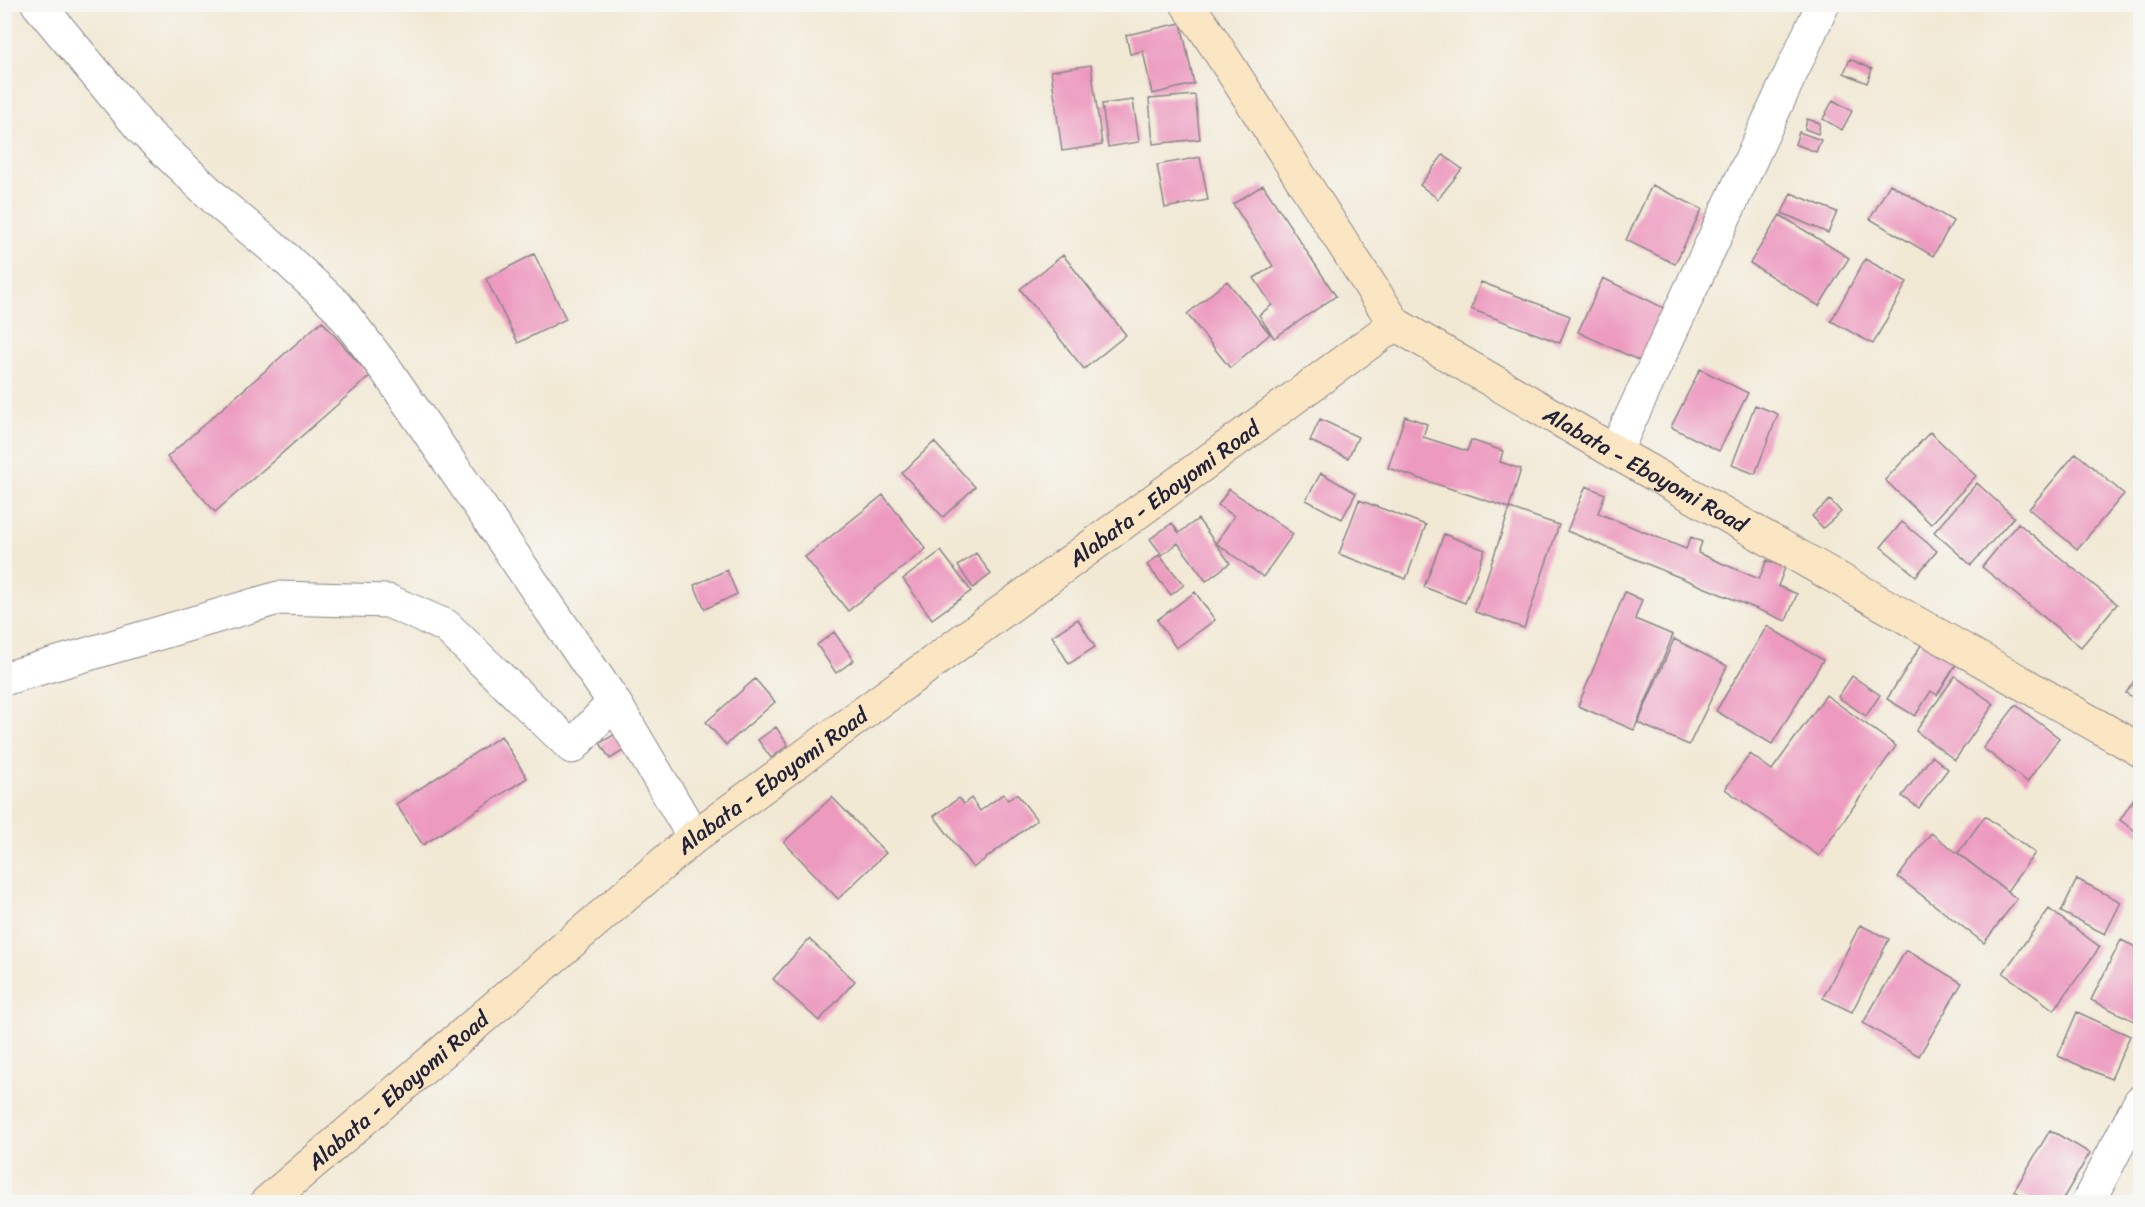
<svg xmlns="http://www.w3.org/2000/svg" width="2145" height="1207" viewBox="0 0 2145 1207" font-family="Sriracha,sans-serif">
	<rect width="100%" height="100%" fill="#f6f6f2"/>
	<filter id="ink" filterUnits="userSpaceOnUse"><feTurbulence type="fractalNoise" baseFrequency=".0167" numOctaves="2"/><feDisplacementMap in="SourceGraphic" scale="12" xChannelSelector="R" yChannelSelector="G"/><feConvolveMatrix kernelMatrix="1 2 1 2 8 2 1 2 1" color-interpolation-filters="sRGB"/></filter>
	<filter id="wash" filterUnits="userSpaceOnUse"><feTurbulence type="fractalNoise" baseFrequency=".008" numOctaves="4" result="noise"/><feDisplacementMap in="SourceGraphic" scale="24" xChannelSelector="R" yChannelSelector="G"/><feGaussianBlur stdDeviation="1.35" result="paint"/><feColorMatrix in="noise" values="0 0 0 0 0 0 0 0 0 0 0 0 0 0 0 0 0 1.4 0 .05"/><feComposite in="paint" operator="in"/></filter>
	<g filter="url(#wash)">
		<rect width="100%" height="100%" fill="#f2e9d5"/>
		<g id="blocks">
			<path fill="#ed9abf" d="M1181,23L1194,84L1152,94L1143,51L1130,54L1126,35Z
				M1850,59L1872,69L1867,83L1844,73Z
				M1091,65L1102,145L1062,151L1051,71Z
				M1195,95L1200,139L1153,144L1149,99Z
				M1133,100L1139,142L1108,147L1102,104Z
				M1833,100L1852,111L1842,130L1823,119Z
				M1807,119L1820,123L1818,134L1805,129Z
				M1799,132L1821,140L1816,152L1795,144Z
				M1443,155L1462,169L1438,199L1420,185Z
				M1200,157L1208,200L1165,208L1157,165Z
				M1890,184L1953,221L1933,256L1870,219Z
				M1263,185L1336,296L1274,338L1259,315L1272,305L1254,278L1273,266L1233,204Z
				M1652,185L1702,209L1675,264L1626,240Z
				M1791,193L1837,212L1828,233L1782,213Z
				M1780,215L1849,258L1819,306L1750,263Z
				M534,254L566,319L518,343L486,279Z
				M1063,255L1126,335L1084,369L1020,289Z
				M1865,259L1907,282L1873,344L1831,321Z
				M1603,278L1666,309L1640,361L1578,332Z
				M1227,281L1270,334L1230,368L1187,314Z
				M1481,282L1570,316L1560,343L1471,309Z
				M322,321L370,376L215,512L167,457Z
				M1700,369L1748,393L1719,451L1671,427Z
				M1755,405L1778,414L1755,474L1732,465Z
				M1405,416L1427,424L1423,437L1467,451L1471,440L1503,451L1500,462L1521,469L1509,508L1388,468Z
				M1320,419L1358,437L1348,458L1310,441Z
				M1930,432L1976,476L1931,524L1885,480Z
				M934,442L975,487L943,517L902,473Z
				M2076,453L2124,494L2077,549L2029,509Z
				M1321,473L1356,493L1342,519L1306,500Z
				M1977,483L2014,517L1971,565L1934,532Z
				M1586,486L1605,494L1598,513L1686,549L1691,537L1702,542L1698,553L1759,579L1767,560L1785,568L1778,586L1797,594L1786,621L1567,531Z
				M1229,489L1293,534L1263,577L1216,543L1234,516L1218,505Z
				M883,495L926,549L848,611L805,557Z
				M1359,500L1426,525L1406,579L1339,554Z
				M1830,500L1841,512L1823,528L1812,516Z
				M1510,508L1559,525L1524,628L1475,612Z
				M1198,519L1230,563L1206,581L1178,543L1162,555L1150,539L1172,523L1179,533Z
				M1902,522L1937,551L1916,576L1881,547Z
				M2018,523L2117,604L2081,647L1982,567Z
				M1444,534L1485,550L1465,603L1424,587Z
				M941,551L971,591L932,619L903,579Z
				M976,553L991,574L973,588L958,566Z
				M1159,555L1184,585L1171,595L1147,565Z
				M727,570L737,594L705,609L694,585Z
				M1195,592L1215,620L1176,648L1157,620Z
				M1625,592L1642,600L1635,619L1673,635L1634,730L1578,706Z
				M1078,619L1095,647L1069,664L1052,636Z
				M1767,626L1823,660L1772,744L1716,711Z
				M834,632L854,660L836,673L817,645Z
				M1674,639L1727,666L1689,745L1638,723Z
				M1923,642L1957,663L1937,695L1931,691L1915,716L1887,699Z
				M2140,672V702L2126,693Z
				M1852,676L1880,695L1866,716L1838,697Z
				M1955,676L1994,704L1955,760L1916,731Z
				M755,679L775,702L726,745L706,722Z
				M1826,695L1896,746L1819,856L1725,789L1750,754L1772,770Z
				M2016,705L2059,738L2027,782L1983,748Z
				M776,727L788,745L771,758L758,740Z
				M617,733L626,749L610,759L600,743Z
				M501,736L527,778L423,845L396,804Z
				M1932,756L1948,769L1919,808L1902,796Z
				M2140,789V834L2120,820Z
				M1003,794L1008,800L1017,794L1037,820L973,868L934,816L959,798L964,804L971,798L980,811Z
				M832,797L886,853L838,899L784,842Z
				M1985,816L2035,853L2007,891L1958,853Z
				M1931,833L2017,899L1984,943L1898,877Z
				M2077,879L2121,902L2105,934L2061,912Z
				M2049,909L2100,947L2054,1010L2003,973Z
				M1860,925L1889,939L1852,1012L1823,998Z
				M809,939L855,981L819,1021L773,979Z
				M2121,940L2140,949V1024L2091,1000Z
				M1906,950L1962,983L1919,1056L1863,1023Z
				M2077,1012L2130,1036L2111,1079L2058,1056Z
				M2050,1130L2090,1153L2061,1202H2034L2014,1191Z"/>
		</g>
	</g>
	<g filter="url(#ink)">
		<use href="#blocks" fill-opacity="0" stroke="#8a8688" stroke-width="1.5"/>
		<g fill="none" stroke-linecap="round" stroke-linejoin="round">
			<g stroke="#8a8688" stroke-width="35">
				<path id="street" d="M38,4L142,129L223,206L282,255L337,306L387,371L614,702L694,837
					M1615,452L1823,4
					M7,678L278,598L388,601L446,626L572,747L614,702
					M2088,1202L2140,1102"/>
			</g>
			<g stroke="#8a8688" stroke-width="35">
				<g id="secondary">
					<path d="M1187,4L1205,29L1395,324"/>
					<path id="s1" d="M267,1202L694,837L1395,324L1615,452L2140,750"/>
				</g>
			</g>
			<use href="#street" stroke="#fff" stroke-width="33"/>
			<use href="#secondary" stroke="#fbe6c4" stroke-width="33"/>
		</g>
	</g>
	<g text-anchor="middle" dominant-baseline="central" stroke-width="5" stroke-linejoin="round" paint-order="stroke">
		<g font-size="22" fill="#22223b" stroke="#f6f6f2">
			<text stroke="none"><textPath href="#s1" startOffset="1720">Alabata - Eboyomi Road</textPath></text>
			<text stroke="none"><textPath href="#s1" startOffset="1144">Alabata - Eboyomi Road</textPath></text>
			<text stroke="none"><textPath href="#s1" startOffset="658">Alabata - Eboyomi Road</textPath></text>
			<text stroke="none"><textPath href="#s1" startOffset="172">Alabata - Eboyomi Road</textPath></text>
		</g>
	</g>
	<rect width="2145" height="1207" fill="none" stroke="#f6f6f2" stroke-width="24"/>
</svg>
